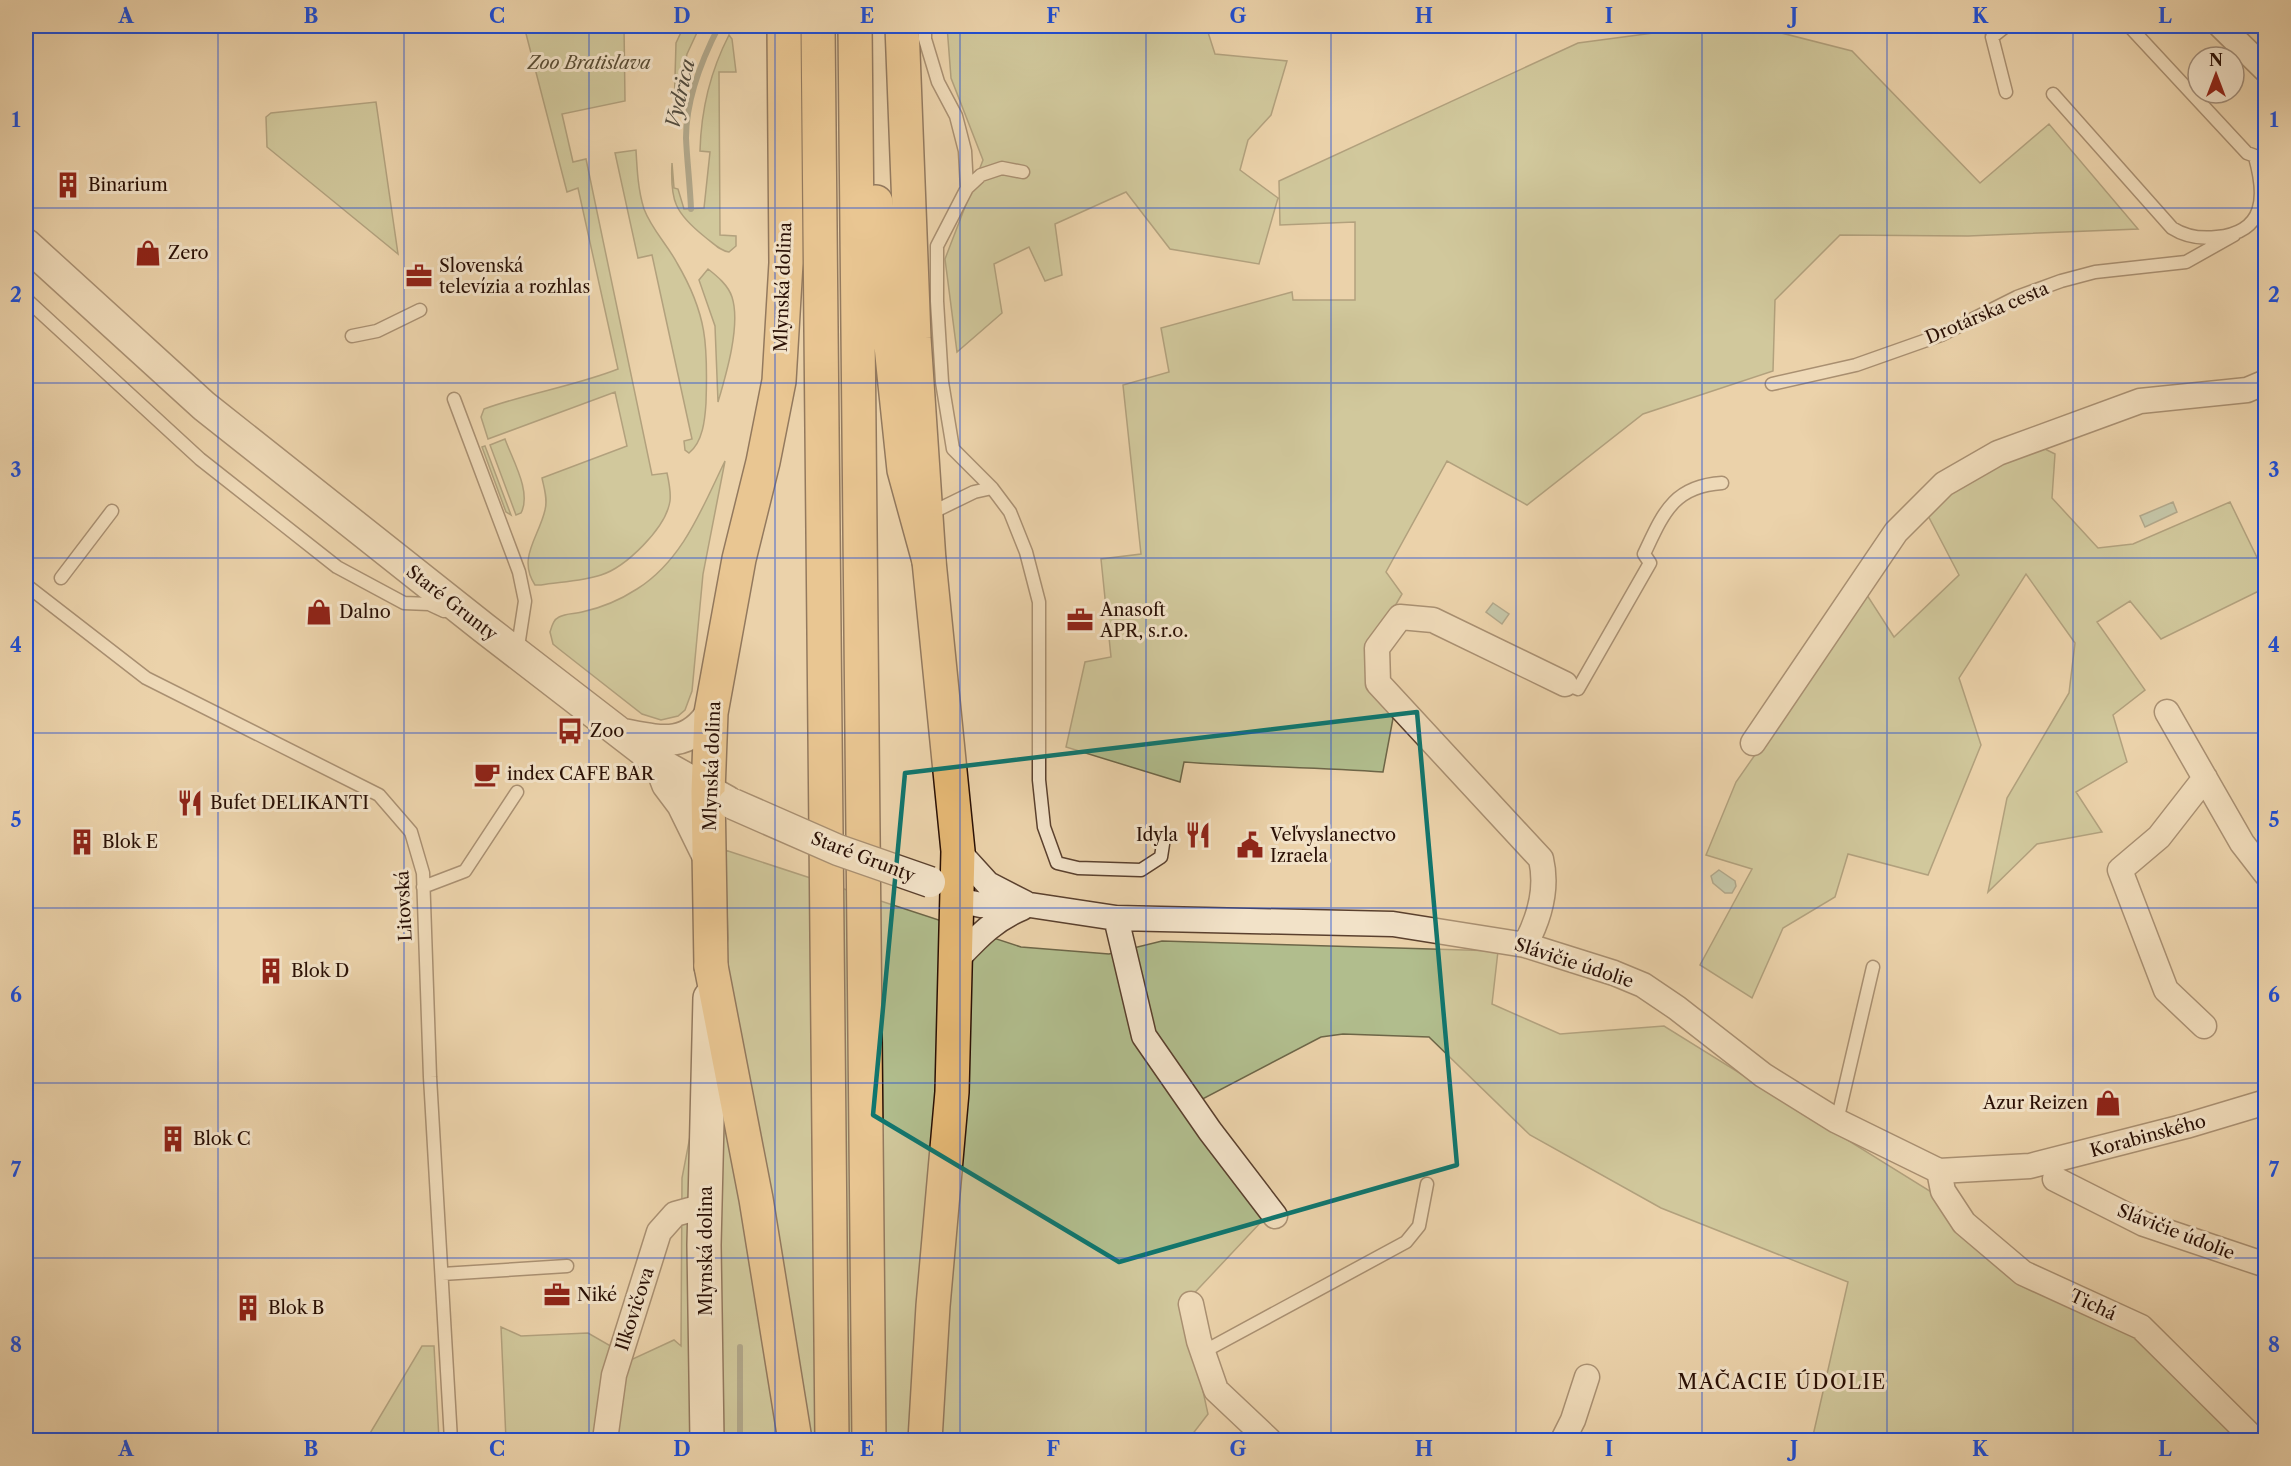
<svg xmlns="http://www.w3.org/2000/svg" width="2291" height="1466" viewBox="0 0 2291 1466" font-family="'Libre Caslon Text',serif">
	<rect width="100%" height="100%" fill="#ebd2aa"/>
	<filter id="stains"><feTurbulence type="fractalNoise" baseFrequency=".00333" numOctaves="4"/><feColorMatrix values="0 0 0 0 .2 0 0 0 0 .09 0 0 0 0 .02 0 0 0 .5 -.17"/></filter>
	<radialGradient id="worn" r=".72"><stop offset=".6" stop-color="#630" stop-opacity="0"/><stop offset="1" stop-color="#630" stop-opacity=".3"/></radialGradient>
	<path fill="#b1bd8d" stroke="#6d6648" stroke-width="1.5" d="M524,26H624L625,101L562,114L573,162L586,159L652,475L667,473C669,482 671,492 670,501C666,528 626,567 601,575C583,581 560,582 541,585H535C517,558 539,537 545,510C548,499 544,488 542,478L627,446L615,392L488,439L481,417L484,409C528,393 575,386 618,369L578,188L567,192Z
		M684,26H700L687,54L674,112L676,43Z
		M947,26H1206L1215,54L1287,61L1271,115L1248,140L1240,170L1278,198L1259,264L1170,249L1126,192L1055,224L1062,275L1045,281L1029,247L994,264L1002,313L957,352L945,259L983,160L951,78Z
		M1706,26H1754L1852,51L1980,183L2049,124L2138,229L1968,236L1840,235L1775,300L1773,371L1643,414L1527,505L1447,461L1386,572L1402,594L1371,647L1394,713L1383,772C1317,767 1250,767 1184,762L1180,782L1066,747L1085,662L1111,657L1101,559L1141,554L1123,385L1169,372L1161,328L1292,292L1293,300H1355V222L1280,225L1279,181L1578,43Z
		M729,35L732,39L736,72H719L720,235L736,236V246L729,252C720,251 713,243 705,237C675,213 670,201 672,163L674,188L678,189L684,209L704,208L710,152L700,151C701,111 711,70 729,35Z
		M376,102L398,254L267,147L266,117L271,113Z
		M636,150C637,169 638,190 644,209C652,230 667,244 677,263C707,314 708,345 706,403C705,419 703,442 689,453L685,450L684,441L692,439L652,255L638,258L615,153Z
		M708,269C717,276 728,285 732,297C741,325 726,375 718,402L715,326L699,280Z
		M505,439C512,459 532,492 521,513L516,515L490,445Z
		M2035,444L2055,454L2052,498L2098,548L2133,544L2230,502L2265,574V588L2161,639L2130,601L2097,622L2145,690L2113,715L2127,762L2076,792L2102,832L2037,844L1988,892L2007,798L2069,693L2075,643L2026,574L1959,678L1981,745L1928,875L1848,854L1835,897L1783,928L1752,998L1700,965L1752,869L1706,855L1736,782L1867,595L1894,637L1959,575L1924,508Z
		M485,446L511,515L506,512L482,447Z
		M725,461L703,574L692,691L685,710L678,716L661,720L642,714L559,649L553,644L550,632C552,626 553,620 559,617C566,613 574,614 582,612C601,608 620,600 637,589C683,560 702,508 725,461Z
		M725,850L1021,947L1109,954L1162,941L1498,951L1492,1004L1560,1034L1664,1026L1933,1193L1960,1232L2136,1335L2242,1440H1812L1848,1282L1661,1208L1530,1135L1429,1037L1343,1034L1321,1037L1189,1106L1263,1220L1184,1304L1208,1414L1188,1440H506L501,1327L521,1336L588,1333L633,1359L674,1340L681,1346L682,1178L728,939Z
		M422,1346H434L439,1440H366Z"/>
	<path fill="#98b8a6" stroke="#6c7465" stroke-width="1.5" d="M2173,502L2177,512L2145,527L2140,516Z
		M1493,603L1509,614L1502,624L1486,612Z
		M1719,870L1735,881L1736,886L1732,893H1725L1713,883L1711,876Z"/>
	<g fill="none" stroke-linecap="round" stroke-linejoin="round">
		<path stroke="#6c7465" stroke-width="6" d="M691,209C690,185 687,161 686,138C686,100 702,59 719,26
			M740,1440V1347"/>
		<g stroke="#5a402e" stroke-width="15">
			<path id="service" d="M925,26V39L938,82L956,116L965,151L967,188
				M2006,26L1992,37L2006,92
				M2129,26L2247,153L2266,160
				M2053,94L2172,228C2186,237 2200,239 2217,237C2266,232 2266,196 2255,157
				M1023,172L1002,168L981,175L967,188L937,246V301L942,382L953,449L992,488L1010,512L1026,552L1039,602V780L1044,827L1057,863L1078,868L1141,870L1161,857L1163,844
				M26,299L200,459L337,567L404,603L429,604L444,611
				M352,336L377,331L420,310
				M1772,384L1856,365L1941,335L2017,297L2061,281L2095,272L2186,262L2234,235
				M454,399L519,572L525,601L517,653
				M929,514L974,492L992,488
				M61,578L112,511
				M26,585L146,678L379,795L411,832L423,873L430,1077L451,1440
				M1565,684L1578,689L1650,563L1644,554C1663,514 1673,486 1722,483
				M423,887L465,871L517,792
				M1837,1121L1873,967
				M442,1274L567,1266
				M1203,1352L1406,1242L1419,1226L1427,1184"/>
		</g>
		<g stroke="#5a402e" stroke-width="27">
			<path id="minor" d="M2221,26L2266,70
				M2167,712L2242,843L2266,874
				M1753,743L1896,532L1944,484L1998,453L2140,401L2247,390L2266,382
				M958,851L988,884L1025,903
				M957,900L981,905H1030L1116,918L1393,924L1525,945L1614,973L1643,985L1677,1008L1763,1075L1837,1121L1939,1171L2030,1166L2186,1126L2266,1102
				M1116,918L1144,1036L1210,1131L1275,1216
				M1525,945C1539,919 1548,889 1541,859L1378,683L1377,648L1400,617L1433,620L1565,684
				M956,960C977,938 993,920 1022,908
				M2204,1026L2166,990L2120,870L2159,837L2205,778
				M1939,1171L1943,1191L1964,1223L2023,1273L2141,1327L2255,1440
				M2055,1179L2144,1224L2266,1265
				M1191,1304L1199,1341L1216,1390L1269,1440
				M605,1440L614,1375L659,1232L675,1214L704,1206
				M1563,1440L1573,1420L1587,1377"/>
		</g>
		<g stroke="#5a402e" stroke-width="33">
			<path id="tertiary" d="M26,244L204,406L484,628L659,763L727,801
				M623,734C660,741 688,749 711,713
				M659,763L667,784L682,804L709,859"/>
		</g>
		<g stroke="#290f04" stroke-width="36">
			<path id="secondary" d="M707,1440L704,1245L710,998"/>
		</g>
		<g stroke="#290f04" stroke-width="36">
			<path id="primary" d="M902,26L914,338L929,561L958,851L952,1092L933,1306L925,1440
				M711,966L708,792L711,713L739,559L763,462L779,381L786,263L784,26"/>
		</g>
		<g stroke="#290f04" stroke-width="36">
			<path id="motorway" d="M818,26L832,1440
				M855,26L869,1440
				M876,202L904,470L929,561
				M711,966L756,1199L795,1440"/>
		</g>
		<use href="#service" stroke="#f2e2c8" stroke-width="12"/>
		<use href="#minor" stroke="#f2e2c8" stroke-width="24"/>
		<use href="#tertiary" stroke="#f2e2c8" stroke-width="30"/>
		<use href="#secondary" stroke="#f2e2c8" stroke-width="33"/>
		<use href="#primary" stroke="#e6b975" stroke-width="33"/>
		<use href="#motorway" stroke="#e6b975" stroke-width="33"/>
		<g stroke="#5a402e" stroke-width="33" stroke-linecap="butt">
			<path id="tertiary-bridge" d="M733,804L838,850L930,882"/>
		</g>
		<use href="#tertiary-bridge" stroke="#f2e2c8" stroke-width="30"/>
	</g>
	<path d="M0 0H2291V1466H0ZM1417,712L1457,1165L1119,1262L873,1115L905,773Z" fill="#ebd2aa" fill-opacity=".55" fill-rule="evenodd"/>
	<path fill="none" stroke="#0f766e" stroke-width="4.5" stroke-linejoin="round" d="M1417,712L1457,1165L1119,1262L873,1115L905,773Z"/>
	<path fill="none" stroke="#1d4ed8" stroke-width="1.5" stroke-opacity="0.55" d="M218,26V1440M404,26V1440M589,26V1440M775,26V1440M960,26V1440M1146,26V1440M1331,26V1440M1516,26V1440M1702,26V1440M1887,26V1440M2073,26V1440M26,208H2266M26,383H2266M26,558H2266M26,733H2266M26,908H2266M26,1083H2266M26,1258H2266"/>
	<defs>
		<g id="building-bare" transform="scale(2.07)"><path d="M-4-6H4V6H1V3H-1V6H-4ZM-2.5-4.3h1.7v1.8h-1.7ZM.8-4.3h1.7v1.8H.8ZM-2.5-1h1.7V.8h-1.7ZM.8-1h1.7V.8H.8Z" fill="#8f2418" stroke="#f2e2c8" stroke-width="2.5" paint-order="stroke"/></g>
		<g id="shop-bare" transform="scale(2.07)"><path d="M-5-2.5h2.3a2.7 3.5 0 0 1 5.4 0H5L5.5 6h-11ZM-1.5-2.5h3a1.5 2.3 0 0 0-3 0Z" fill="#8f2418" stroke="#f2e2c8" stroke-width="2.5" paint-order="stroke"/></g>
		<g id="office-bare" transform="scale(2.07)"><path d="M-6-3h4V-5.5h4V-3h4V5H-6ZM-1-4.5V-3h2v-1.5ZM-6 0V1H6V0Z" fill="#8f2418" stroke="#f2e2c8" stroke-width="2.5" paint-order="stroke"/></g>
		<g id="bus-bare" transform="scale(2.07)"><path d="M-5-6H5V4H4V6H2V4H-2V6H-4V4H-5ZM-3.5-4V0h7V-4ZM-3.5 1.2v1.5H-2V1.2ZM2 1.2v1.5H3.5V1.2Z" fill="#8f2418" stroke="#f2e2c8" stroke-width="2.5" paint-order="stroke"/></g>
		<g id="cafe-bare" transform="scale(2.07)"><path d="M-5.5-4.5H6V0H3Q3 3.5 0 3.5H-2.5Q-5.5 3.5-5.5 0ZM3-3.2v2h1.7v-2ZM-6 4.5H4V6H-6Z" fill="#8f2418" stroke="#f2e2c8" stroke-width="2.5" paint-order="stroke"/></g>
		<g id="restaurant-bare" transform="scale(2.07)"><path d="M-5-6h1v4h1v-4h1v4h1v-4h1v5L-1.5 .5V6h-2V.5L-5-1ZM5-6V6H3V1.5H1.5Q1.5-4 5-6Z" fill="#8f2418" stroke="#f2e2c8" stroke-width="2.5" paint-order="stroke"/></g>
		<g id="civic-bare" transform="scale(2.07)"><path d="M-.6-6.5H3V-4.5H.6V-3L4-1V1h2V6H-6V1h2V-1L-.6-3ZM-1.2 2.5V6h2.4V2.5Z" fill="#8f2418" stroke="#f2e2c8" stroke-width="2.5" paint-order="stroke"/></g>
	</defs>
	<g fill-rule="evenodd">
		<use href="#building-bare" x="68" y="185"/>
		<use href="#shop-bare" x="148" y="253"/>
		<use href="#office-bare" x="419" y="276"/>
		<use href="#shop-bare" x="319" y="612"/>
		<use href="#office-bare" x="1080" y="620"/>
		<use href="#bus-bare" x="570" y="731"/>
		<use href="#cafe-bare" x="487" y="774"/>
		<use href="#restaurant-bare" x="190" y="803"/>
		<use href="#restaurant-bare" x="1198" y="835"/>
		<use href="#building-bare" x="82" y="842"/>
		<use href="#civic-bare" x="1250" y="845"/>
		<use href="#building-bare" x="271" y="971"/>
		<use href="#shop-bare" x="2108" y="1103"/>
		<use href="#building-bare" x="173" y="1139"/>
		<use href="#office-bare" x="557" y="1295"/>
		<use href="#building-bare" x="248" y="1308"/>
	</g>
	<g text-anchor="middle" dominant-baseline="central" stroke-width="6" stroke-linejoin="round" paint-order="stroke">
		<g font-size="18" font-style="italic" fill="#594c34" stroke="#f2e2c8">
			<text x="589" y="63">Zoo Bratislava</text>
		</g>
		<g font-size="18" fill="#290f04" stroke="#f2e2c8" text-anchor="start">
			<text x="88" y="185">Binarium</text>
			<text x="168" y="253">Zero</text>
			<text x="439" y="266">Slovenská<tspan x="439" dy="21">televízia a rozhlas</tspan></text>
			<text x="1100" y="610">Anasoft<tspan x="1100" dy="21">APR, s.r.o.</tspan></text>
			<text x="339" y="612">Dalno</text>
			<text x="590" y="731">Zoo</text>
			<text x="507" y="774">index CAFE BAR</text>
			<text x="210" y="803">Bufet DELIKANTI</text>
			<text x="1178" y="835" text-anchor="end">Idyla</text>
			<text x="1270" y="835">Veľvyslanectvo<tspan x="1270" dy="21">Izraela</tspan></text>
			<text x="102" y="842">Blok E</text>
			<text x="291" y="971">Blok D</text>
			<text x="2088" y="1103" text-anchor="end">Azur Reizen</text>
			<text x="193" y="1139">Blok C</text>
			<text x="577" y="1295">Niké</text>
			<text x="268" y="1308">Blok B</text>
		</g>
		<g font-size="18" fill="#290f04" stroke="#f2e2c8">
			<text transform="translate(783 287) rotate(-88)">Mlynská dolina</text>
			<text transform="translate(1987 313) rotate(-23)">Drotárska cesta</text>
			<text transform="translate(452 603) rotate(38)">Staré Grunty</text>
			<text transform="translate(712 766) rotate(-88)">Mlynská dolina</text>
			<text transform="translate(863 857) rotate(21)">Staré Grunty</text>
			<text transform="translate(404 906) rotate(-93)">Litovská</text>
			<text transform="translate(1574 963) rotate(18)">Slávičie údolie</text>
			<text transform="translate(2148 1136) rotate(-15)">Korabinského</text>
			<text transform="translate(2176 1232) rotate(21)">Slávičie údolie</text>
			<text transform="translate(706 1251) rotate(-90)">Mlynská dolina</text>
			<text transform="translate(2093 1305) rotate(25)">Tichá</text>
			<text transform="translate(635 1309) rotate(-72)">Ilkovičova</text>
		</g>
		<g font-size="20" font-style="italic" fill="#504a3d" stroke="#f2e2c8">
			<text transform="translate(680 94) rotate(-77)">Vydrica</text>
		</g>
		<g font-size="20" letter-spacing="1.5" fill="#290f04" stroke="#f2e2c8">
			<text x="1782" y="1382">MAČACIE ÚDOLIE</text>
		</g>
	</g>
	<rect width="2291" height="1466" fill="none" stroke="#ebd2aa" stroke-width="66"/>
	<g transform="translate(2216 75)"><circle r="28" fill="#f2e2c8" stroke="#a28e7a" stroke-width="1.5"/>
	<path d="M0-4.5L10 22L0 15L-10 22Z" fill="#8f2418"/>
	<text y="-9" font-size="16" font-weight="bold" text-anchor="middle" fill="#290f04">N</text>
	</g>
	<rect x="33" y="33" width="2225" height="1400" fill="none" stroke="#1d4ed8" stroke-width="2"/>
	<g font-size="20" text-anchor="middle" font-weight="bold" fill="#1d4ed8">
		<text x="126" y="23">A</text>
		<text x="311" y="23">B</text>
		<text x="497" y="23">C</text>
		<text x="682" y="23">D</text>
		<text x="867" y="23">E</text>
		<text x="1053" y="23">F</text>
		<text x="1238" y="23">G</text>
		<text x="1424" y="23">H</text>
		<text x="1609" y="23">I</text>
		<text x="1794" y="23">J</text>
		<text x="1980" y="23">K</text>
		<text x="2165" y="23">L</text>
		<text x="16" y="127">1</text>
		<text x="2274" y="127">1</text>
		<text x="16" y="302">2</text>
		<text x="2274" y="302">2</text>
		<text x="16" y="477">3</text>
		<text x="2274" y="477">3</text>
		<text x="16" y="652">4</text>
		<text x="2274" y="652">4</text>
		<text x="16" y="827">5</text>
		<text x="2274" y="827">5</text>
		<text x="16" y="1002">6</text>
		<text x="2274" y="1002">6</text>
		<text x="16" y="1177">7</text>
		<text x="2274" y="1177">7</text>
		<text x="16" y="1352">8</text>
		<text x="2274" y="1352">8</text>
		<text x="126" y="1456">A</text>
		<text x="311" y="1456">B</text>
		<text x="497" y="1456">C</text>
		<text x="682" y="1456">D</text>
		<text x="867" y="1456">E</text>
		<text x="1053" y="1456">F</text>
		<text x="1238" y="1456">G</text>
		<text x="1424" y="1456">H</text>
		<text x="1609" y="1456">I</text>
		<text x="1794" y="1456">J</text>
		<text x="1980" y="1456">K</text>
		<text x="2165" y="1456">L</text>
	</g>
	<rect width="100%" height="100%" filter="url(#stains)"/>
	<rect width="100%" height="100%" fill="url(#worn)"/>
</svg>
